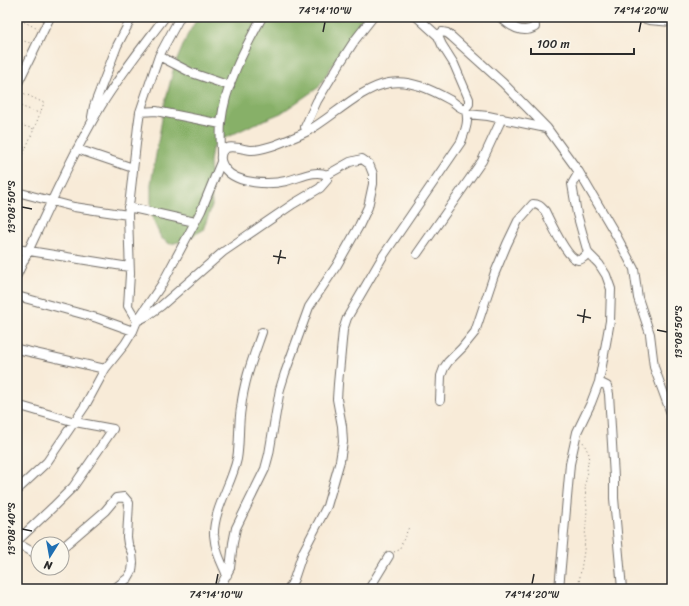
<svg xmlns="http://www.w3.org/2000/svg" width="689" height="606" viewBox="0 0 689 606" font-family="Sriracha,sans-serif">
	<rect width="100%" height="100%" fill="#fbf7ec"/>
	<filter id="ink" filterUnits="userSpaceOnUse"><feTurbulence type="fractalNoise" baseFrequency=".025" numOctaves="2"/><feDisplacementMap in="SourceGraphic" scale="8" xChannelSelector="R" yChannelSelector="G"/><feConvolveMatrix kernelMatrix="1 2 1 2 8 2 1 2 1" color-interpolation-filters="sRGB"/></filter>
	<filter id="wash" filterUnits="userSpaceOnUse"><feTurbulence type="fractalNoise" baseFrequency=".012" numOctaves="4" result="noise"/><feDisplacementMap in="SourceGraphic" scale="16" xChannelSelector="R" yChannelSelector="G"/><feGaussianBlur stdDeviation="0.9" result="paint"/><feColorMatrix in="noise" values="0 0 0 0 0 0 0 0 0 0 0 0 0 0 0 0 0 1.4 0 .05"/><feComposite in="paint" operator="in"/></filter>
	<g filter="url(#wash)">
		<rect width="100%" height="100%" fill="#f8ebd8"/>
		<path fill="#87b067" stroke="#596e49" d="M198,17H368L331,67L319,87L281,113L252,125L221,140L212,149L210,162L212,206L203,230L183,241L170,244L161,238L151,215V184L164,107L174,67L187,36Z"/>
	</g>
	<g filter="url(#ink)">
		<g fill="none" stroke-linecap="round" stroke-linejoin="round">
			<g stroke="#736e68" stroke-width="10">
				<path id="minor" d="M180,17L159,56L140,112L138,126L128,215L130,274L128,306L137,321L147,316L161,306L223,252L293,204L320,188L327,180V175C314,169 300,178 286,181C269,185 238,184 226,170C223,166 220,161 221,156C222,141 243,150 252,150C260,150 268,147 275,145C285,141 296,137 306,132C332,118 360,88 389,83C410,79 432,90 450,100C456,103 458,108 465,109L469,104V99L454,64L442,45L438,36L442,32L447,33L452,37L503,83L547,128L579,172L616,235L634,269L638,298L650,334L654,367L672,416
					M417,17L438,36
					M500,17C510,26 522,35 535,27L534,17
					M639,17L649,20L672,22
					M159,56L192,73L230,86
					M17,85L50,17
					M140,112L156,111L221,124
					M467,114L488,116L546,128
					M92,117L94,106L117,46L132,17
					M306,131L305,127L317,101L342,60L355,40L373,17
					M77,149L133,168
					M221,154C221,144 220,133 221,123C225,85 244,50 262,17
					M17,192L74,207L128,215
					M128,207L195,222
					M17,249L129,267
					M417,254L482,161L502,118
					M17,275C44,218 69,160 101,106C120,75 143,46 165,17
					M17,296L97,318L133,331
					M17,349L105,369
					M599,382L607,386L609,394L614,477V498L622,589
					M440,400L441,376L444,368L448,362L462,348L475,332L494,275L507,244L518,221L533,204C539,204 541,207 545,211C550,221 567,259 578,260C583,260 585,256 588,253
					M17,405L75,422L113,429L73,487L53,507L17,541
					M17,490L47,462L85,406L105,369L125,344L133,331L137,321L162,284L201,211L221,162
					M17,543L36,554H38
					M62,548L105,511L116,498L124,497L129,503L127,537L128,544L132,553L133,563L132,571L128,578L114,589
					M227,575C221,562 215,550 214,535C213,511 232,483 237,459C240,442 238,425 241,408C244,380 253,358 262,332
					M219,589L230,568L233,543L236,528L265,469L269,454L280,389L285,373L309,307L337,265L359,226L368,207L373,184V174L369,164L362,159L350,162L327,175
					M289,589L294,579L303,552L327,506L340,461L343,442L342,426L337,399L338,384L343,330L347,318L383,256L461,142C465,131 470,120 465,109
					M369,589L389,556
					M559,589L570,464L577,432L591,403L599,382L610,321L611,289L606,275L599,264L588,253L577,214L572,184L579,172"/>
			</g>
			<path stroke="#736e68" stroke-width="1" stroke-dasharray="1 3" stroke-linecap="butt" d="M17,18L36,28
				M17,39L30,43
				M17,105L39,113
				M17,124L34,129
				M17,145L25,148
				M17,169L34,129L44,103L21,92
				M394,552L399,550L409,527
				M578,589L584,551L587,510L585,487L589,454L583,442"/>
			<use href="#minor" stroke="#fff" stroke-width="8"/>
		</g>
	</g>
	<path fill="none" stroke="#2b2b2b" stroke-width="1.5" d="M323,32L325,22M639,32L641,22M22,207L32,209M273,256L286,258M278,264L281,250M577,315L591,318M583,323L585,309M657,330L667,332M22,529L32,531M216,584L218,574M532,584L534,574"/>
	<rect width="689" height="606" fill="none" stroke="#fbf7ec" stroke-width="44"/>
	<g transform="translate(50 556) rotate(191)"><circle r="19" fill="#fbf7ec" stroke="#a8a59f"/>
	<path d="M0-3L7 15L0 10L-7 15Z" fill="#1f6fb2"/>
	<text y="-6" font-size="11" font-weight="bold" text-anchor="middle" fill="#2b2b2b">N</text>
	</g>
	<path d="M531 48v6h103v-6" fill="none" stroke="#2b2b2b" stroke-width="2"/>
	<text x="537" y="48" font-size="12" fill="#2b2b2b" stroke="#fbf7ec" stroke-width="3" paint-order="stroke">100 m</text>
	<rect x="22" y="22" width="645" height="562" fill="none" stroke="#2b2b2b" stroke-width="1.5"/>
	<g font-size="10" text-anchor="middle" fill="#2b2b2b">
		<text x="325" y="14">74°14'10"W</text>
		<text x="641" y="14">74°14'20"W</text>
		<text transform="translate(11 207) rotate(-90)" y="4">13°08'50"S</text>
		<text transform="translate(678 332) rotate(-90)" y="4">13°08'50"S</text>
		<text transform="translate(11 529) rotate(-90)" y="4">13°08'40"S</text>
		<text x="216" y="598">74°14'10"W</text>
		<text x="532" y="598">74°14'20"W</text>
	</g>
</svg>
